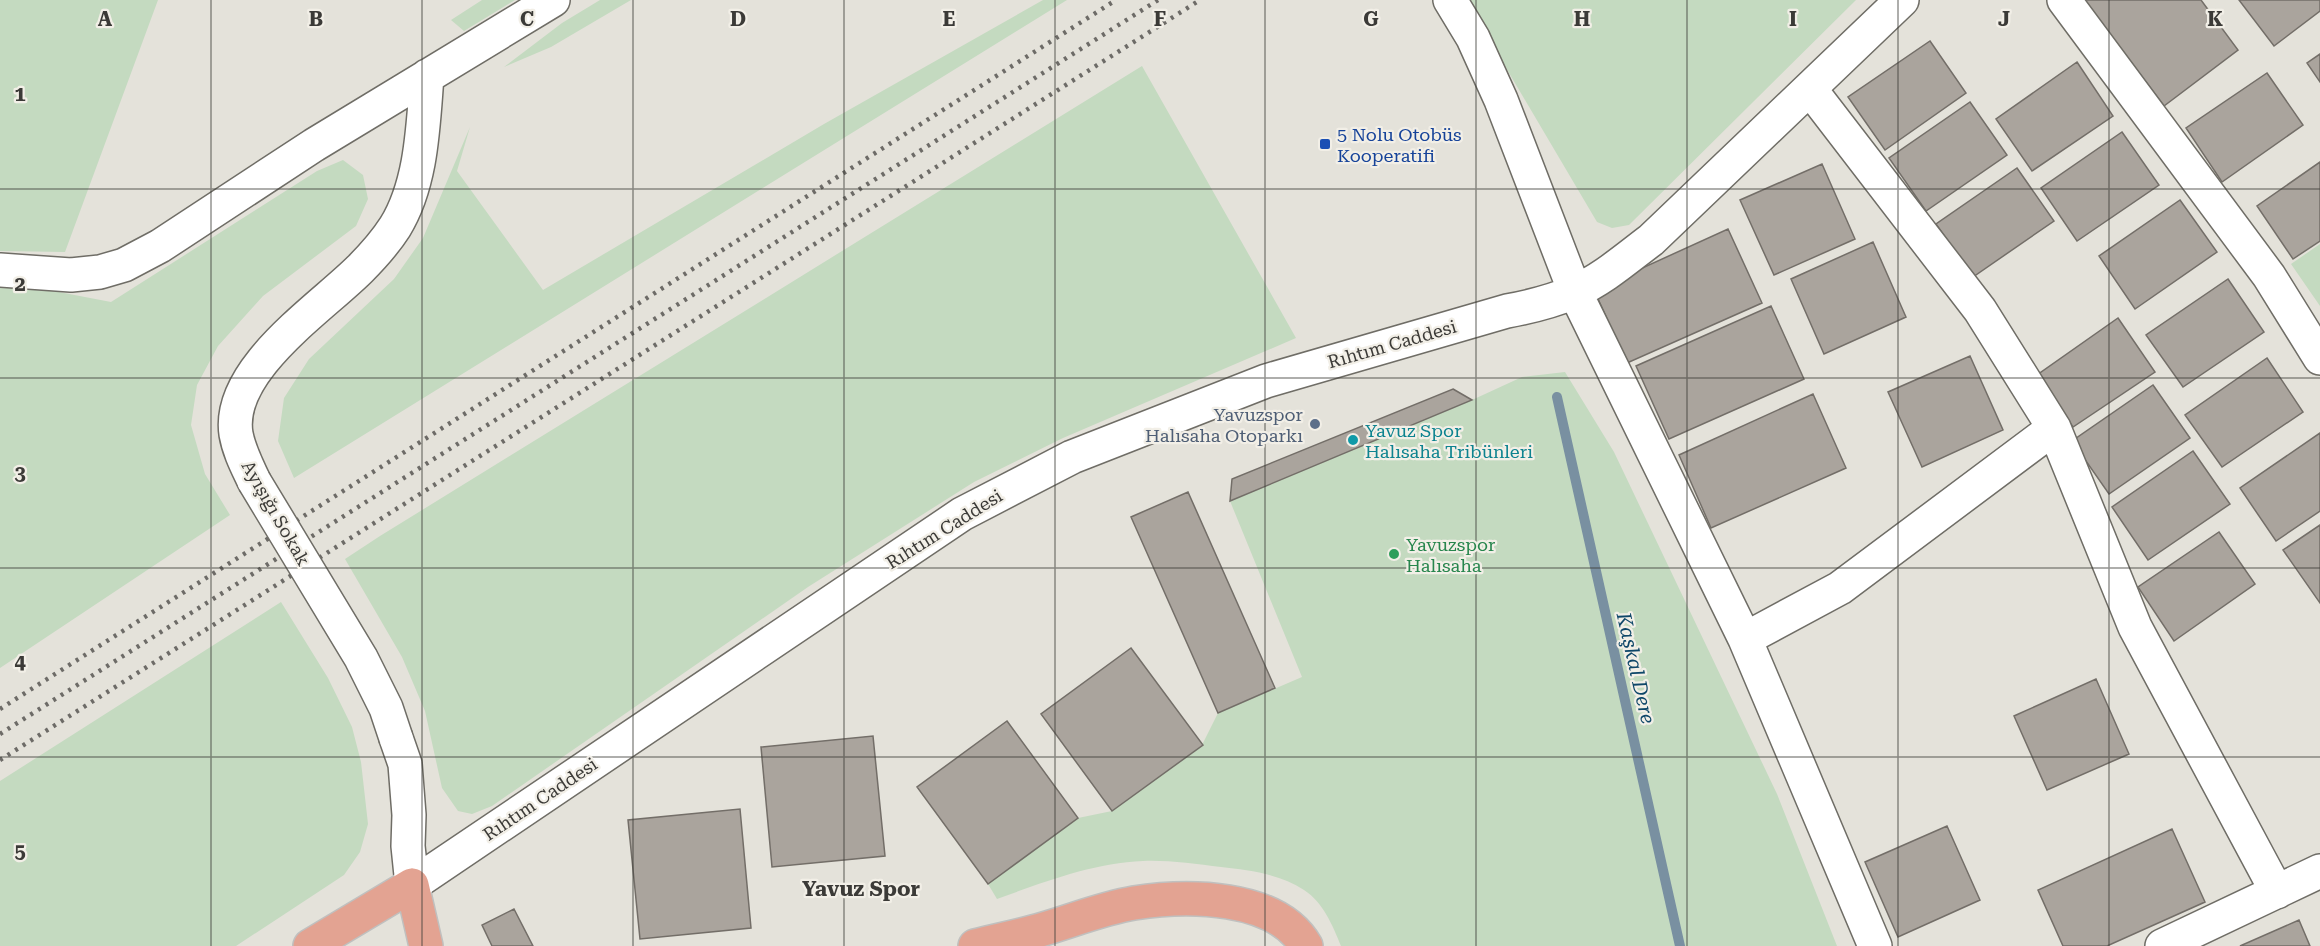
<svg xmlns="http://www.w3.org/2000/svg" width="2320" height="946" viewBox="0 0 2320 946" font-family="'Roboto Serif',serif">
	<rect width="100%" height="100%" fill="#e4e2da"/>
	<path fill="#c4dac0" d="M0,0H158L65,252L0,251Z
		M482,0H515L464,31L451,20Z
		M600,0H631L551,47L504,67L562,23Z
		M1043,0H1067L294,478L278,441L284,398L309,359L394,279L423,238L470,127L457,171L543,290L824,124Z
		M1466,0H1856L1629,225L1612,228L1597,222Z
		M1142,66L1296,338L1063,438L974,482L808,587L492,806L472,814L458,811L442,788L425,711L402,657L345,559L380,536Z
		M343,160L363,175L368,199L356,226L263,296L218,346L197,385L191,425L205,474L230,515L0,668V286L38,288L111,302L317,171Z
		M2320,244V306L2291,264Z
		M1565,372L1614,452L1777,794L1837,946H1341C1333,926 1323,902 1304,890C1280,874 1249,870 1221,867C1195,864 1168,860 1143,861C1093,863 1044,882 997,899L988,884L1078,818L1112,811L1202,745L1218,713L1302,677L1230,501L1472,400L1522,377Z
		M281,602L328,678L352,727L361,762L368,824L360,852L344,875L236,946H0V781Z"/>
	<g fill="none" stroke-linecap="round" stroke-linejoin="round">
		<path stroke="#7990a1" stroke-width="10" d="M1557,397L1680,946"/>
	</g>
	<path fill="#aaa49d" stroke="#736e68" stroke-width="1.5" d="M2084,0H2201L2238,50L2164,106Z
		M2239,0H2320V11L2274,46Z
		M1930,41L1966,93L1885,150L1848,97Z
		M2320,54V82L2307,63Z
		M2077,62L2113,116L2032,171L1996,119Z
		M2267,73L2303,125L2222,182L2186,128Z
		M1970,102L2007,155L1926,211L1889,158Z
		M2122,132L2159,185L2077,241L2041,188Z
		M2320,162V241L2293,259L2257,206Z
		M1822,164L1855,239L1774,275L1740,200Z
		M2017,168L2054,221L1973,277L1936,224Z
		M2180,200L2217,252L2135,309L2099,256Z
		M1728,229L1762,303L1627,363L1594,290Z
		M1873,242L1906,317L1824,354L1791,279Z
		M2228,279L2264,332L2183,387L2146,335Z
		M1771,306L1804,379L1669,439L1636,366Z
		M2118,318L2155,372L2073,427L2037,375Z
		M1970,356L2003,430L1922,467L1888,392Z
		M2267,358L2303,412L2222,467L2185,415Z
		M2153,385L2190,438L2109,494L2072,441Z
		M1453,389L1472,400L1230,501L1232,479Z
		M1813,394L1846,468L1711,528L1679,455Z
		M2320,433V511L2276,541L2240,488Z
		M2193,451L2230,504L2148,560L2112,507Z
		M1188,492L1275,688L1218,713L1131,517Z
		M2320,525V603L2283,550Z
		M2219,532L2255,584L2174,641L2138,587Z
		M1131,648L1203,745L1112,811L1041,714Z
		M2096,679L2129,754L2047,790L2014,716Z
		M1007,721L1078,818L988,884L917,787Z
		M873,736L885,856L772,867L761,747Z
		M740,809L751,928L640,939L628,820Z
		M1947,826L1980,900L1898,937L1865,862Z
		M2172,829L2205,902L2107,946H2063L2038,890Z
		M514,909L533,946H492L482,925Z
		M2299,920L2310,946H2240Z"/>
	<g fill="none" stroke-linecap="round" stroke-linejoin="round">
		<g stroke="#6f6d66" stroke-width="36">
			<path id="minor" d="M1450,0L1473,38L1501,100L1575,292L1745,639L1875,946
				M2064,0L2269,276L2320,358
				M1810,89L1980,310L2054,428L2135,627L2277,892
				M0,270L71,275L100,272L124,265L160,246L314,145L553,0
				M254,481C247,466 239,451 236,434C226,370 320,309 360,269C372,257 386,241 395,227C422,183 423,126 427,76
				M1745,639L1840,588L2054,428
				M396,738L405,764L409,815L408,846L412,885L962,514L1072,457L1266,381L1507,311C1529,307 1553,301 1574,292C1602,280 1627,258 1651,240L1902,0
				M2162,946L2320,871"/>
		</g>
		<g stroke="#c0c0bf" stroke-width="36">
			<path id="major" d="M412,885L426,946
				M310,946L412,885
				M975,946C994,941 1014,937 1033,932C1067,923 1099,909 1134,903C1186,895 1276,894 1306,946"/>
		</g>
		<use href="#minor" stroke="#fff" stroke-width="33"/>
		<use href="#major" stroke="#e3a392" stroke-width="33"/>
		<path stroke="#6d6b67" stroke-width="4.5" stroke-dasharray="3 6" stroke-linecap="butt" d="M0,709L1116,0
			M0,734L1158,0
			M0,760L1200,0"/>
		<g stroke="#6f6d66" stroke-width="36" stroke-linecap="butt">
			<path id="minor-bridge" d="M254,481L361,658L386,708L396,738"/>
		</g>
		<use href="#minor-bridge" stroke="#fff" stroke-width="33"/>
	</g>
	<path fill="none" stroke="#3b3a37" stroke-width="1.5" stroke-opacity="0.55" d="M211,0V946M422,0V946M633,0V946M844,0V946M1055,0V946M1265,0V946M1476,0V946M1687,0V946M1898,0V946M2109,0V946M0,189H2320M0,378H2320M0,568H2320M0,757H2320"/>
	<rect fill="#1a4fb4" stroke="#f2efe7" stroke-width="2" x="1319" y="138" width="12" height="12" rx="3"/>
	<circle fill="#5c6f8a" stroke="#f2efe7" stroke-width="2" cx="1315" cy="424" r="6"/>
	<circle fill="#0f9aa8" stroke="#f2efe7" stroke-width="2" cx="1353" cy="440" r="6"/>
	<circle fill="#2e9e5b" stroke="#f2efe7" stroke-width="2" cx="1394" cy="554" r="6"/>
	<g text-anchor="middle" dominant-baseline="central" stroke-width="4.5" stroke-linejoin="round" paint-order="stroke">
		<g font-size="18" fill="#164399" stroke="#f2efe7" text-anchor="start">
			<text x="1337" y="134">5 Nolu Otobüs<tspan x="1337" dy="21">Kooperatifi</tspan></text>
		</g>
		<g font-size="18" fill="#3b3a37" stroke="#f2efe7">
			<text transform="translate(1392 344) rotate(-16)">Rıhtım Caddesi</text>
			<text transform="translate(276 513) rotate(60)">Ayışığı Sokak</text>
			<text transform="translate(944 529) rotate(-32)">Rıhtım Caddesi</text>
			<text transform="translate(540 799) rotate(-34)">Rıhtım Caddesi</text>
		</g>
		<g font-size="18" fill="#4e5e75" stroke="#f2efe7" text-anchor="end">
			<text x="1303" y="414">Yavuzspor<tspan x="1303" dy="21">Halısaha Otoparkı</tspan></text>
		</g>
		<g font-size="18" fill="#0d838f" stroke="#f2efe7" text-anchor="start">
			<text x="1365" y="430">Yavuz Spor<tspan x="1365" dy="21">Halısaha Tribünleri</tspan></text>
		</g>
		<g font-size="18" fill="#27864d" stroke="#f2efe7" text-anchor="start">
			<text x="1406" y="544">Yavuzspor<tspan x="1406" dy="21">Halısaha</tspan></text>
		</g>
		<g font-size="20" font-style="italic" fill="#0e4769" stroke="#f2efe7">
			<text transform="translate(1636 668) rotate(77)">Kaşkal Dere</text>
		</g>
		<g font-size="21" font-weight="bold" fill="#3b3a37" stroke="#f2efe7">
			<text x="861" y="889">Yavuz Spor</text>
		</g>
	</g>
	<g font-size="20" text-anchor="middle" font-weight="bold" fill="#3b3a37" stroke="#f2efe7" stroke-width="4.5" stroke-linejoin="round" paint-order="stroke">
		<text x="105" y="26">A</text>
		<text x="316" y="26">B</text>
		<text x="527" y="26">C</text>
		<text x="738" y="26">D</text>
		<text x="949" y="26">E</text>
		<text x="1160" y="26">F</text>
		<text x="1371" y="26">G</text>
		<text x="1582" y="26">H</text>
		<text x="1793" y="26">I</text>
		<text x="2004" y="26">J</text>
		<text x="2215" y="26">K</text>
		<text x="20" y="101">1</text>
		<text x="20" y="291">2</text>
		<text x="20" y="480">3</text>
		<text x="20" y="669">4</text>
		<text x="20" y="858">5</text>
	</g>
</svg>
